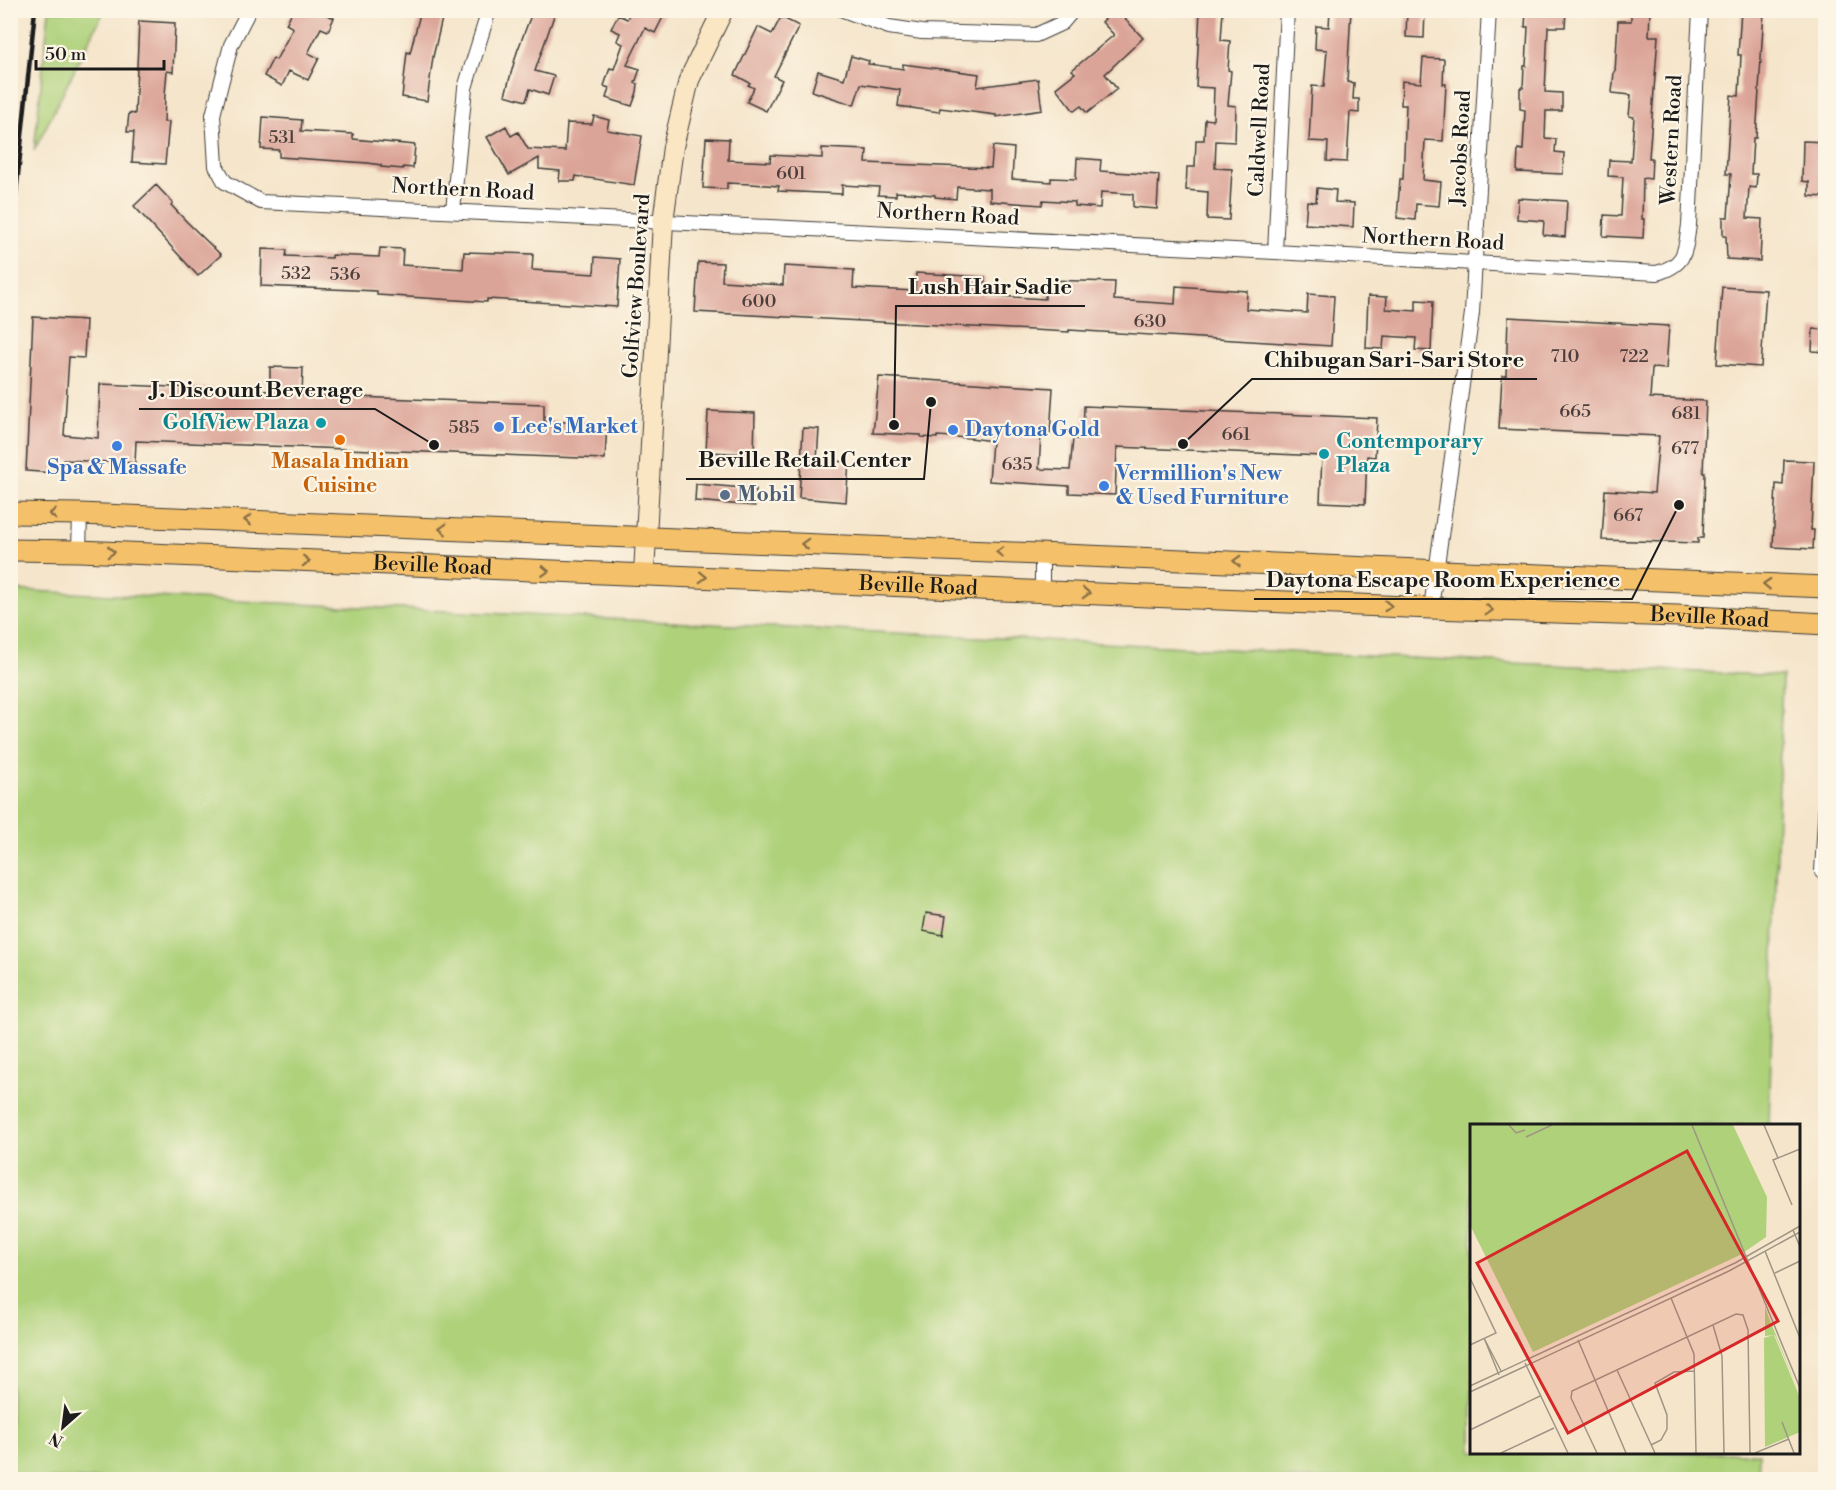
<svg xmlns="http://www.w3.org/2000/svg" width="1836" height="1490" viewBox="0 0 1836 1490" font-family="'Libre Bodoni',serif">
	<rect width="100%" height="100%" fill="#fcf5e5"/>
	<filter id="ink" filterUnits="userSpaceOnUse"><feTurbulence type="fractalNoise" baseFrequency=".0167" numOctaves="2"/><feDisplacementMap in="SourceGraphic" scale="12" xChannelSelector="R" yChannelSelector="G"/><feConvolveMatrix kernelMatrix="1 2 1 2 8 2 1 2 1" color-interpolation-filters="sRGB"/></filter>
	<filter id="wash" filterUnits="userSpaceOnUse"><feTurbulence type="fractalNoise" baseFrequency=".008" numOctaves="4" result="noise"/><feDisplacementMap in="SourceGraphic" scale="24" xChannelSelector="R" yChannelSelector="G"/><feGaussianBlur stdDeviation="1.35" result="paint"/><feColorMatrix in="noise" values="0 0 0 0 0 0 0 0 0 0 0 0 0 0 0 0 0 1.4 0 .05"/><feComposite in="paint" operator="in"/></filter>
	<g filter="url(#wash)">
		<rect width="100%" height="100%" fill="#f5e5cb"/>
		<path fill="#aed17a" stroke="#65764b" stroke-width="1.5" d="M49,11H104L34,151Z
			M10,590L1782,676L1769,1125L1472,1126V1452L1759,1453L1758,1479H11Z"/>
		<g id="blocks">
			<path fill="#dba498" d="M293,10H329L327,15L334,18L328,31L321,28L308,53L319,58L308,80L289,71L282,86L264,76L273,58L276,60L293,28L286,24Z
				M421,10H444L433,57L427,101L402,97L407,52L410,53Z
				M533,10H556L535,71L554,76L548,95L530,89L526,101L505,95L517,52Z
				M631,10H654L664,15L655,33L645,28L627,65L640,69L635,83L638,84L637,92L632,106L606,98L609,88L604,86L610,68L614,69L623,44L617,41L620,33L611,29L618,15L627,19Z
				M1114,10H1117L1143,38L1105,74L1117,89L1087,113L1081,106L1074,111L1056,88L1075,73L1072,70L1114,35L1102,22Z
				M1200,10H1223L1221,40L1230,41L1228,70L1231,71L1228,105L1236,106L1235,142L1216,141L1215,168L1232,169L1229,220L1207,219L1208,192L1186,190L1187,167H1195L1196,140H1204L1205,119L1213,120L1214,88L1196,87Z
				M1330,10H1351L1347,82L1354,83L1353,99H1359V113L1350,112L1347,162L1327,161L1328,142L1309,141L1312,86L1324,87L1327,50L1315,49L1316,26L1329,27Z
				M1407,10H1425L1424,38L1406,37Z
				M1526,10H1566L1565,27H1548L1545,92L1562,93V111H1546L1545,138L1556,139L1555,152L1564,153L1563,174L1517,172L1518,149L1523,150L1525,110L1520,109V88H1523L1524,66H1526L1528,27H1525Z
				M1631,10L1650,11L1649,36H1658L1649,158H1652L1651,179L1643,178L1642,219H1644L1643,238L1603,236L1604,215L1621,216L1623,177L1608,176L1609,160L1631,161L1634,117L1629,116L1631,95L1612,93L1614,72H1615L1618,21H1631Z
				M1741,10H1764L1756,138H1753L1751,174H1757L1756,188L1749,187L1747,218L1762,219L1760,261L1727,259L1726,236H1723V217H1728L1731,174H1726L1731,95L1739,96L1741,55H1738Z
				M781,17L799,26L774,76L782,80L766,111L747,102L754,88L748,85L750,83L735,75L758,27L772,34Z
				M139,21L175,23L173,72L167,71L165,94L164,122H169L165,164L132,162L134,132H127L129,113L135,114Z
				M851,56L869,61L868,64L903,69V64L979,74L977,87L1038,79L1042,110L996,117V115L940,108L939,112L898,106L900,90L861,84L854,105L812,91L818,71L844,79Z
				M1423,58L1444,59L1443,84H1446L1443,141L1425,140L1423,180L1441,182L1439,206L1416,204L1415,220L1397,218L1400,179H1403L1406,105H1401L1402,81L1421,83Z
				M594,116L609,120L607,130L642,136L634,185L576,176L575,181H559L560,171L539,169V158L509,175L487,137L506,126L511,136L518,132L528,149L565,151L567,123L592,124Z
				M263,117L302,120L301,131L353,134V139L415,145L413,168L403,167V169L381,167V165L368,163L279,157V150L261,149Z
				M706,138L729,139L728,160L770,162L771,155L822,158V148L867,150L866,163L991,168L993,146L1014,148L1012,179L1051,182V178L1076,179L1077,158L1101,160L1100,171L1159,175L1157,209L1133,207V194L1101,192L1100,208L1075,206V202L1043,200L1042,205L990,201V189L957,187L956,199L935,197V195L896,192V196L878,195L879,187L842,185V194L778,191L779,186L751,184L727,183V189L703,188Z
				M1803,141L1826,142V197L1809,196V182L1802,181Z
				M156,185L173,203L171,205L187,222L221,255L198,276L134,206Z
				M1317,188L1336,190L1335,202L1354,203L1353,227L1305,224L1307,201L1316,202Z
				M1518,198L1567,201L1565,237L1543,235L1544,221L1517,219Z
				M380,248L403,249L402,265L463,269L464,252L533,254L532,270L594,274L595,257L620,259L617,307L487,299V302L377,295V291L261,286L262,249L287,250L286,256L332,258V255L379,257Z
				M698,262L723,263L722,281L783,285L784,266L854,270L853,288L915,291L916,273L985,277L984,295L1045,299L1046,280L1115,282L1114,300L1175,304L1176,286L1247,291L1246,309L1307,313L1308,294L1334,296L1331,346L1069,330V332L695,312Z
				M1722,287L1766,290L1761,367L1717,364Z
				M1368,296L1387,297L1386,309L1416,311V300L1433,301L1431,351L1415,350L1416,338L1384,336L1383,349L1366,348Z
				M33,317L86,320L84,358L69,357L64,435L98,438L100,384L270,391V367L303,368L302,395L544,404V421L607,424L605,459L136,441L135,463L63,460L62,471L55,470V473L26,471Z
				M1508,317L1669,326L1666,369L1652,368L1650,398L1706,401L1703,473H1705L1703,538H1698V543L1602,540L1605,490L1654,493L1659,436L1499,429L1502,376H1506Z
				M1813,329L1826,330V352L1812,351Z
				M879,377L1053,388L1050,434L1041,433L1039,469L1070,470L1073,439H1083L1084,406L1377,418L1375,457L1367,456L1365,504L1320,502L1322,456L1117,447L1115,495L1069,493V486L989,481L992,441L970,438L937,436V438L921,437V435L873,433Z
				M708,411L755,413L754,454L706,452Z
				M803,428L819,429L817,460L849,462L846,502L799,498Z
				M1784,460L1814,461L1811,530H1814L1813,549L1773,547L1776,484L1783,485Z
				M696,484L756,489L755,506L695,501Z
				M926,913L946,916L943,935L923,931Z"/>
		</g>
	</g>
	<g filter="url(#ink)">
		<use href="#blocks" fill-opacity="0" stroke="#3d3a36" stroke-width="1.5"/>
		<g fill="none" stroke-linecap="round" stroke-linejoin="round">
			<g stroke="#3d3a36" stroke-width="16">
				<path id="street" d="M249,10L231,45L213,115L216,166L225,182L261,202L1275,252L1657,273C1686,264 1685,252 1689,225L1700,10
					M843,10L889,27L922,32L1036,35L1062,23L1073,10
					M453,210L465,88L489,10
					M1275,252L1287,10
					M79,551L80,514
					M1042,553V591
					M1431,608L1472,313L1489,10
					M1822,872L1826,802"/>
			</g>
			<g stroke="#3d3a36" stroke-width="22">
				<path id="secondary" d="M644,574L663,222L673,147L689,80L723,10"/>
			</g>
			<g stroke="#3d3a36" stroke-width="23">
				<g id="primary">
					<path d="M10,513L80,514L1826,587"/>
					<path id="s1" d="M10,550L79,551L1431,608L1678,616L1826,624"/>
				</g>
			</g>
			<use href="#street" stroke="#fff" stroke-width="14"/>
			<use href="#secondary" stroke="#fbe6c4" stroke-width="20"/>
			<use href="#primary" stroke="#f4c16b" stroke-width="21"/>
			<path stroke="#1c1c1c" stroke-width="4.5" d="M10,252L35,10"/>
		</g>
		<defs><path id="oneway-chevron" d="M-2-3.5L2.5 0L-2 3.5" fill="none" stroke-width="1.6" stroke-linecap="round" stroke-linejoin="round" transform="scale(1.5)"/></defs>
		<g stroke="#886e44">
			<use href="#oneway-chevron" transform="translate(53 514) rotate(-180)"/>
			<use href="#oneway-chevron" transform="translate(248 520) rotate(-178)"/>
			<use href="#oneway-chevron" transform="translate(443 529) rotate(-178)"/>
			<use href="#oneway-chevron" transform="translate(805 544) rotate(-178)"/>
			<use href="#oneway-chevron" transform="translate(111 552) rotate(2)"/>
			<use href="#oneway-chevron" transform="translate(1000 552) rotate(-178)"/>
			<use href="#oneway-chevron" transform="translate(306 561) rotate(2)"/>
			<use href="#oneway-chevron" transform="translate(1237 561) rotate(-178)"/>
			<use href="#oneway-chevron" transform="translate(545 571) rotate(2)"/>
			<use href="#oneway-chevron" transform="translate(703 577) rotate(2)"/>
			<use href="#oneway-chevron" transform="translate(1767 584) rotate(-177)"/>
			<use href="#oneway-chevron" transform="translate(1086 593) rotate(2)"/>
			<use href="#oneway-chevron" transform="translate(1388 606) rotate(3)"/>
			<use href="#oneway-chevron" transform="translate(1489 610) rotate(2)"/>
		</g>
	</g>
	<g fill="#0f9aa8" stroke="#fcf5e5" stroke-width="2">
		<circle cx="321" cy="423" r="6"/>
		<circle cx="1324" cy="454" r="6"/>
	</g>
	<g fill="#3f7fe0" stroke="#fcf5e5" stroke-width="2">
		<circle cx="499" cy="427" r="6"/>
		<circle cx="953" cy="430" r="6"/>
		<circle cx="117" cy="446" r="6"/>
		<circle cx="1104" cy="486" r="6"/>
	</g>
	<circle fill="#e8710a" stroke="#fcf5e5" stroke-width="2" cx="340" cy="440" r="6"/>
	<circle fill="#5c6f8a" stroke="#fcf5e5" stroke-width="2" cx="725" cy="495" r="6"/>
	<g text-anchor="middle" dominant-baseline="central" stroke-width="4.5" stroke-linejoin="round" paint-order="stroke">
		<g font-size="18" fill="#4c3e3b">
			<text x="282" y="137">531</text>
			<text x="791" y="173">601</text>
			<text x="296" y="273">532</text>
			<text x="345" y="274">536</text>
			<text x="759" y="301">600</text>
			<text x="1150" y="321">630</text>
			<text x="1565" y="356">710</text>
			<text x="1634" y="356">722</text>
			<text x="1575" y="411">665</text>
			<text x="1686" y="413">681</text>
			<text x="464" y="427">585</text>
			<text x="1236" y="434">661</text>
			<text x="1685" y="448">677</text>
			<text x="1017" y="464">635</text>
			<text x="1628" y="515">667</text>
		</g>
		<g font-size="21" fill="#1c1c1c" stroke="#fcf5e5">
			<text transform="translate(1260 130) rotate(-87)">Caldwell Road</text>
			<text transform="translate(1672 140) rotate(-87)">Western Road</text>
			<text transform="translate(1461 148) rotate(-87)">Jacobs Road</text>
			<text transform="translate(463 190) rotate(3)">Northern Road</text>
			<text transform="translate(948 215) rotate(3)">Northern Road</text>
			<text transform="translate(1433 240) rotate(3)">Northern Road</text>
			<text transform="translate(637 286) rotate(-86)">Golfview Boulevard</text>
			<text stroke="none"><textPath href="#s1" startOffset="423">Beville Road</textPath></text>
			<text stroke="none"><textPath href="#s1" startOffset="909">Beville Road</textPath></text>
			<text stroke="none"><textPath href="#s1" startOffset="1701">Beville Road</textPath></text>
		</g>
		<g font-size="21" font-weight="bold" fill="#0d838f" stroke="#fcf5e5" text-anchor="end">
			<text x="309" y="423">GolfView Plaza</text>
			<text x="1336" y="442" text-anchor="start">Contemporary<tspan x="1336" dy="24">Plaza</tspan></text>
		</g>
		<g font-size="21" font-weight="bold" fill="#366cbe" stroke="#fcf5e5" text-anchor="start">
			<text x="511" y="427">Lee's Market</text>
			<text x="965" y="430">Daytona Gold</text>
			<text x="117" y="468" text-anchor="middle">Spa &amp; Massafe</text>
			<text x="1116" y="474">Vermillion's New<tspan x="1116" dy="24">&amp; Used Furniture</tspan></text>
		</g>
		<g font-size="21" font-weight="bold" fill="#c56008" stroke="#fcf5e5">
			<text x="340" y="462">Masala Indian<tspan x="340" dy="24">Cuisine</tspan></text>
		</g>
		<g font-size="21" font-weight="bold" fill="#4e5e75" stroke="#fcf5e5" text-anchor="start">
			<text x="737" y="495">Mobil</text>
		</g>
	</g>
	<g transform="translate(1470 1124)">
		<rect width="330" height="330" fill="#f5e5cb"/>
		<path d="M0,1H263L297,73L296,113L270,131L63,228L0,101ZM295,182L299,194L330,271L305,211L295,212ZM304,211L330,274V308L295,323L294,214Z" fill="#aed17a"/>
		<path fill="none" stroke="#9e9585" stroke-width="1.5" d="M39,1L46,9L55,6M222,1L330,264M294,1L308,34M56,13L82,1M322,81L303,36L330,25M323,106L330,123M295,127L330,214M305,149L330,137M0,154L26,209L0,221M201,174L224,230L226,329M243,201L252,232L254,329M46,208L62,242M14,214L31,247M14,214L29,251M108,216L156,329M55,239L98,329M147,246L185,329M0,262L265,139L330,102M0,268L259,147L330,108M312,298L324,329M0,306L70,272M181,321L191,316L197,305V291L185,259L204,248L225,247M31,329L84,304M127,329L101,274L102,267L266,190L273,191L278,206L280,329M285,329L319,315"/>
		<path fill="#d62828" fill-opacity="0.15" stroke="#d62828" stroke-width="3" d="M217,27L308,197L98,309L7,139Z"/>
		<rect width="330" height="330" fill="none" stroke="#1c1c1c" stroke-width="3"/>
	</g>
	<path fill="none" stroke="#1c1c1c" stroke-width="2" d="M894 425L896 306H1085M1183 444L1252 379H1537M434 445L375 409H139M931 402L924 479H686M1679 505L1632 599H1254"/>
	<g fill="#1c1c1c" stroke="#fcf5e5" stroke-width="2">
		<circle cx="894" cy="425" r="6"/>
		<circle cx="1183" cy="444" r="6"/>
		<circle cx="434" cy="445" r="6"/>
		<circle cx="931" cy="402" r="6"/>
		<circle cx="1679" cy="505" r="6"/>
	</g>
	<g font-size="22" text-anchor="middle" font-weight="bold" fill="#1c1c1c" stroke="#fcf5e5" stroke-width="4.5" stroke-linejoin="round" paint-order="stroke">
		<text x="990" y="294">Lush Hair Sadie</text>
		<text x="1394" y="367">Chibugan Sari-Sari Store</text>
		<text x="257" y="397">J. Discount Beverage</text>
		<text x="805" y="467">Beville Retail Center</text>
		<text x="1443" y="587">Daytona Escape Room Experience</text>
	</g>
	<rect width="1836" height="1490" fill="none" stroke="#fcf5e5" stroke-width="36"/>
	<g transform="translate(63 1427) rotate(208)" stroke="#fcf5e5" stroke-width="4.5" paint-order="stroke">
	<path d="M0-4.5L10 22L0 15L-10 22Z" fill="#1c1c1c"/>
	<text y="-9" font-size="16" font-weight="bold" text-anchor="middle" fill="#1c1c1c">N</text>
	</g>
	<path d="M36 60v9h128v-9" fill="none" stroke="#1c1c1c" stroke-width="3"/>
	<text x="45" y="60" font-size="18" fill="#1c1c1c" stroke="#fcf5e5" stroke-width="4.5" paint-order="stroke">50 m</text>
</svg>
